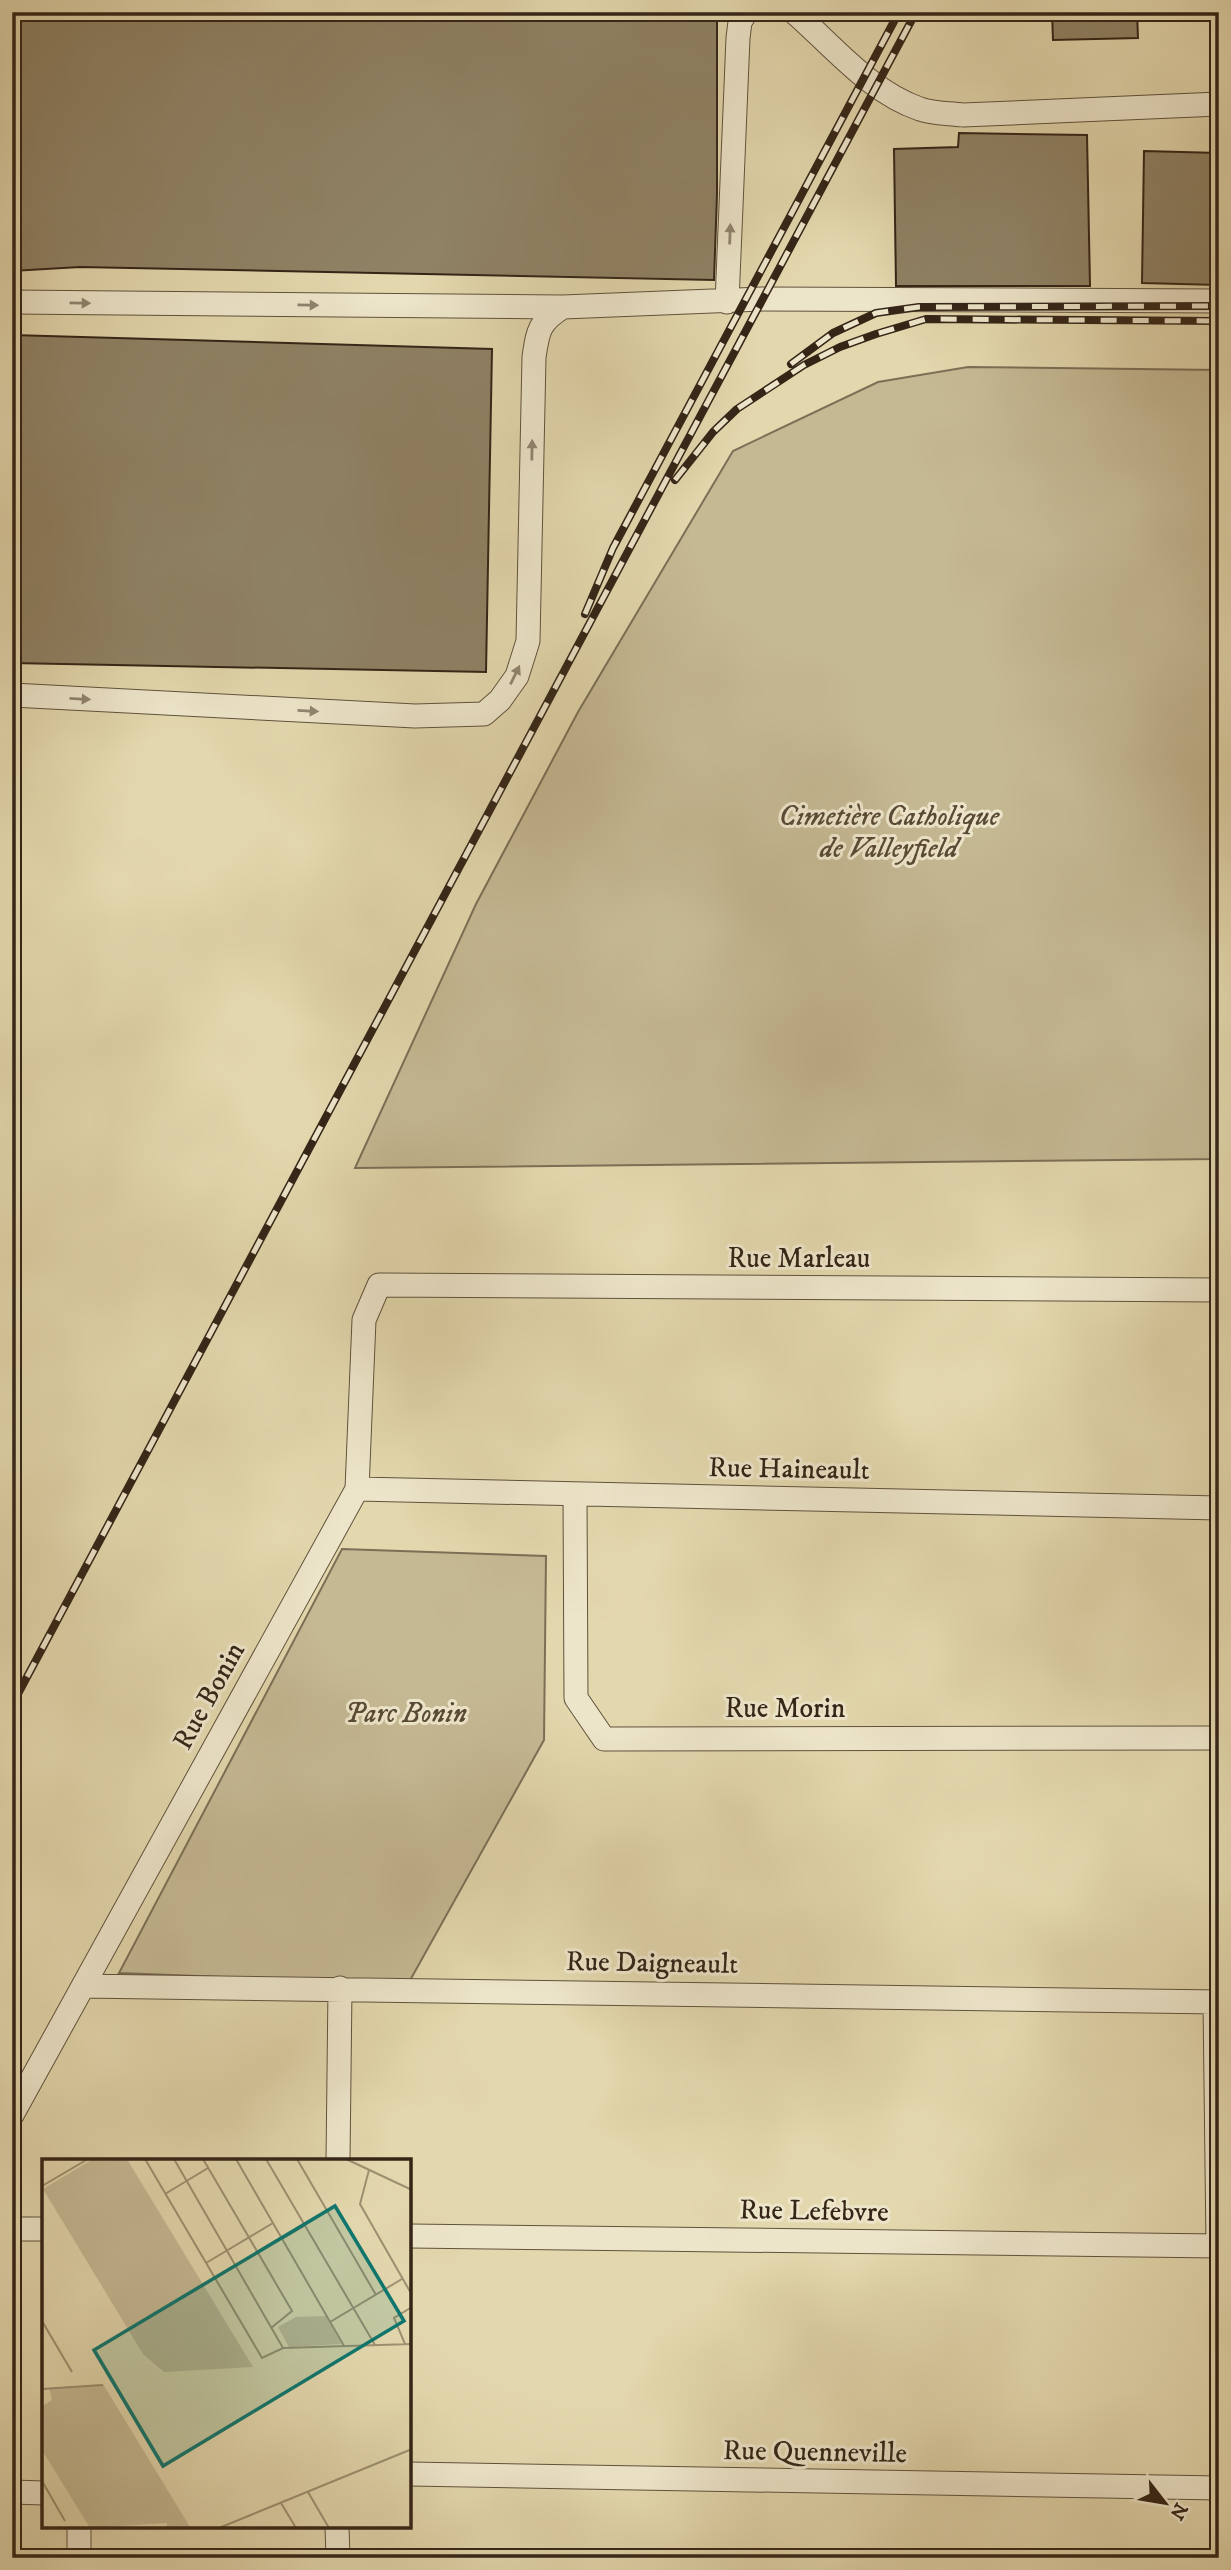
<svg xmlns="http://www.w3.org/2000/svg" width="1231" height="2570" viewBox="0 0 1231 2570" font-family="'IM FELL DW Pica',serif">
	<rect width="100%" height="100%" fill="#e3d7ad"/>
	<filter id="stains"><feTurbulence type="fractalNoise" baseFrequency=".00286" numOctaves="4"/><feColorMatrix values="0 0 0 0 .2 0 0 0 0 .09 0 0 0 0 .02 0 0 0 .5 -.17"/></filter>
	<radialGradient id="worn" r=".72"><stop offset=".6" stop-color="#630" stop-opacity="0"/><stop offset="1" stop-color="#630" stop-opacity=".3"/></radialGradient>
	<path fill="#c5b994" stroke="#7c6f56" stroke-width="2" d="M968,367L1219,370V1159L355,1168L476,904L578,712L733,451L878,382Z
		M342,1549L546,1556L544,1740L408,1984L119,1973Z"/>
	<path fill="#8f8265" stroke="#342517" stroke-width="2" d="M12,12H717V194L714,280L80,267L12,271Z
		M1052,12H1137L1138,38L1053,40Z
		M959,133L1087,135L1090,286H896L894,149L958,147Z
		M1144,151L1219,153V285L1142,283Z
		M12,335L492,349L486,672L12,663Z"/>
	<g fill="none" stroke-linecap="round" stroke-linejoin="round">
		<g stroke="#60523c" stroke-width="25">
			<path id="minor" d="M794,12C833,46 870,92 920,109C933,114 949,113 963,115L1219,104
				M12,302L563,307
				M727,302L738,38L740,22L746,12
				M12,695L415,716L484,714L500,700L517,676L528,641L534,357C538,330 539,322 563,307L762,299L1219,301
				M357,1489L1219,1508
				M575,1494L576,1698L604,1739L1219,1738
				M83,1986L1219,2002
				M1215,2002L1218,2246
				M12,2115L357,1489L364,1320L379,1285L1219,1290
				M338,2160L340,1988
				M12,2229H44
				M410,2236L1219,2246
				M410,2474L1219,2488
				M12,2492L44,2493
				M79,2526V2558
				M337,2526L338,2558"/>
		</g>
		<use href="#minor" stroke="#ede5ca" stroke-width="23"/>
		<g stroke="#342517" stroke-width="8">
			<path id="rail" d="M791,364L833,333L876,313L919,307L1219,306
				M675,480L713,432L737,409L804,365L840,347L876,334L926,319L1219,321
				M585,614L613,548L899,12
				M12,1705L916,12"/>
		</g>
		<use href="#rail" stroke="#ede5ca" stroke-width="5" stroke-dasharray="16" stroke-linecap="butt"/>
	</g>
	<defs><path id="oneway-solid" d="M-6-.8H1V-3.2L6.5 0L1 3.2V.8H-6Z" transform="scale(1.75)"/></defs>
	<g fill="#908570">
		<use href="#oneway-solid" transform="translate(730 234) rotate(-88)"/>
		<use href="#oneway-solid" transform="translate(80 303) rotate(1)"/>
		<use href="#oneway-solid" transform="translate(308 305) rotate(1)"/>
		<use href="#oneway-solid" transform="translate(532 450) rotate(-89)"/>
		<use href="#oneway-solid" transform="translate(515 675) rotate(-64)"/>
		<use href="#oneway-solid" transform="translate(80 699) rotate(3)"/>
		<use href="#oneway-solid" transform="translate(308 711) rotate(3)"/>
	</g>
	<g text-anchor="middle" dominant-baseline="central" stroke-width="6" stroke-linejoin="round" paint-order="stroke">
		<g font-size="28" font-style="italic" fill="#584a36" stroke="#ede5ca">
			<text x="889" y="816">Cimetière Catholique<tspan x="889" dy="32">de Valleyfield</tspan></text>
			<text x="406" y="1713">Parc Bonin</text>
		</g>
		<g font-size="28" fill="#342517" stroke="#ede5ca">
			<text x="799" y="1258">Rue Marleau</text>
			<text transform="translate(789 1469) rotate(1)">Rue Haineault</text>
			<text transform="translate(209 1696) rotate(-61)">Rue Bonin</text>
			<text x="785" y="1708">Rue Morin</text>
			<text transform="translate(652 1963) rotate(1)">Rue Daigneault</text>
			<text transform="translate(814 2211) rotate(1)">Rue Lefebvre</text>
			<text transform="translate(815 2452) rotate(1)">Rue Quenneville</text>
		</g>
	</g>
	<g transform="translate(42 2159)">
		<rect width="369" height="369" fill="#e3d7ad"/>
		<path d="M51,0H85L211,208L122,213L101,195L1,30ZM284,157L299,185L247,188L236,168L254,158ZM61,225L148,368L125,369V364L48,369L0,291V247L10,241L7,229Z" fill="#c5b994"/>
		<path fill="none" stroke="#9d9071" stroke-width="2" d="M103,0L220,199L241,189L370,185M132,0L241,189M161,0L250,152L229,169M194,0L302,187M224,0L333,186M255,0L334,136M304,0L370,31M327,11L318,45L370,136M0,27L46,0M123,35L166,9M240,80L262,67M164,104L231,64M0,162L30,213M288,163L360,120M363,185L352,159L370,148M0,230L61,226M0,322L23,362M266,333L287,369M239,344L254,369M177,369L370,290"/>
		<path fill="#0f766e" fill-opacity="0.15" stroke="#0f766e" stroke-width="3.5" d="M293,47L362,162L121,307L52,191Z"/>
		<rect width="369" height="369" fill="none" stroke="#342517" stroke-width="3.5"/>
	</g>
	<rect width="1231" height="2570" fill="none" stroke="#e3d7ad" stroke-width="42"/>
	<rect x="14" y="14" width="1203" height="2542" fill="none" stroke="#342517" stroke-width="3.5"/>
	<rect x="21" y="21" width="1189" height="2528" fill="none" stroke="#342517" stroke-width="2"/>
	<g transform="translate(1165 2503) rotate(121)" stroke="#ede5ca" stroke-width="5" paint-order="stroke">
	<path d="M0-5L12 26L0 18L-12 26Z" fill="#342517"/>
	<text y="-10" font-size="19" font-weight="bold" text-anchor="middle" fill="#342517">N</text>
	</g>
	<rect width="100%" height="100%" filter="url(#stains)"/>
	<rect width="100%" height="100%" fill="url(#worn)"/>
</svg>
